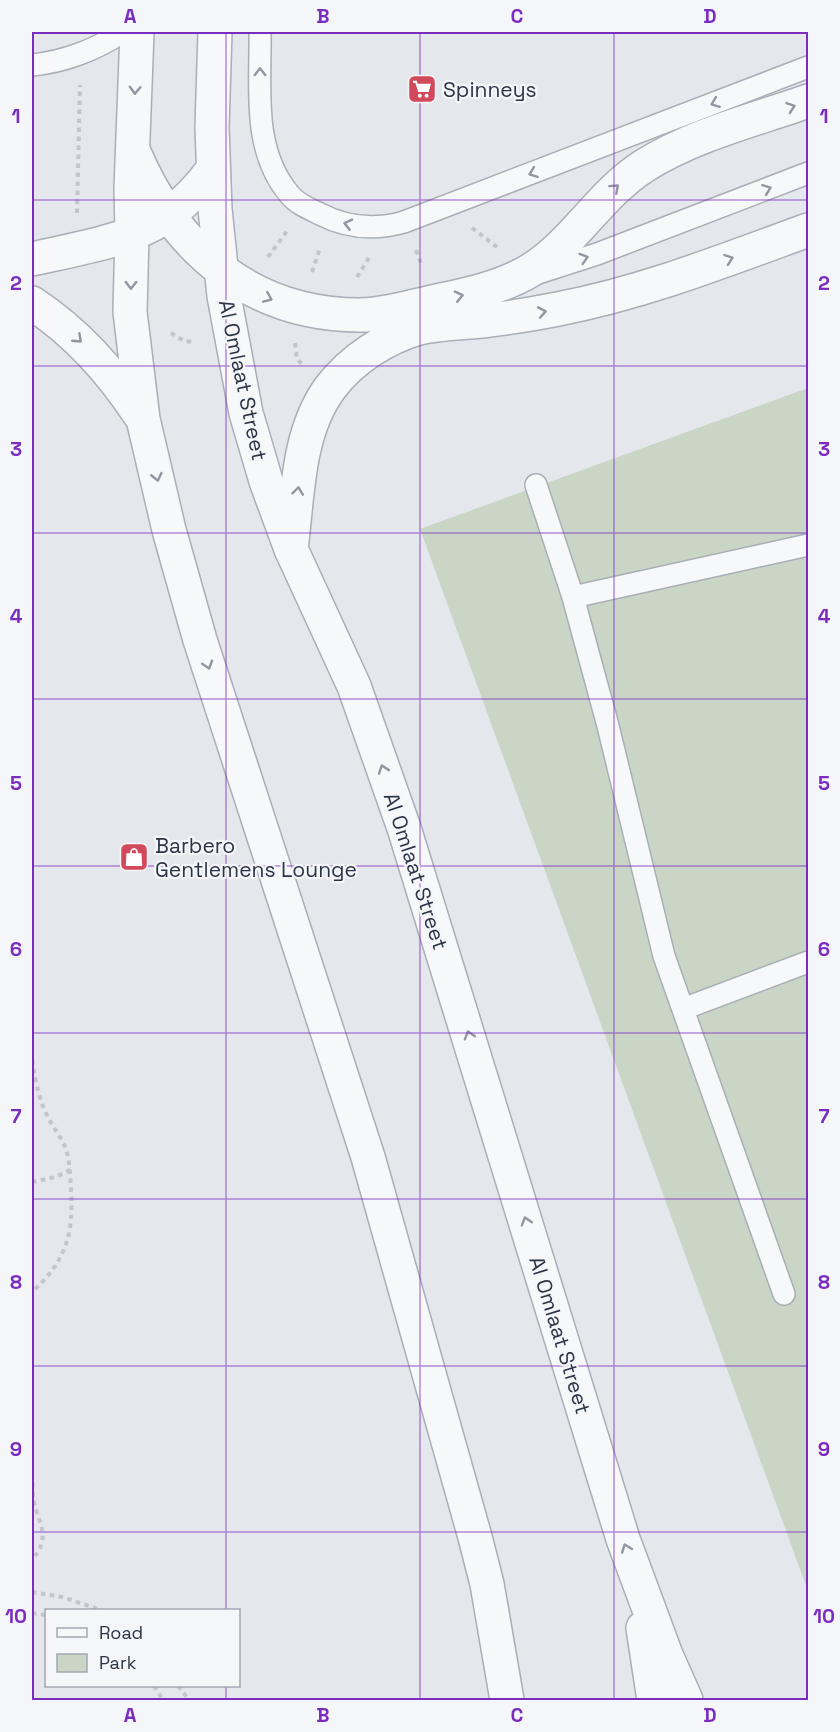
<svg xmlns="http://www.w3.org/2000/svg" width="840" height="1732" viewBox="0 0 840 1732" font-family="'Space Grotesk',sans-serif">
	<rect width="100%" height="100%" fill="#e4e7ec"/>
	<path fill="#c9d6c5" d="M808,388V1591L420,529Z"/>
	<g fill="none" stroke-linecap="round" stroke-linejoin="round">
		<g stroke="#a9aeb7" stroke-width="24">
			<path id="service" d="M260,32C261,86 251,150 290,195C297,204 310,209 320,214C347,228 376,230 404,222L808,67
				M32,65C63,62 96,50 122,32
				M538,273L597,254L808,173
				M536,485L573,597L608,726L664,956L784,1294
				M573,597L808,545
				M683,1009L808,962"/>
		</g>
		<g stroke="#a9aeb7" stroke-width="36">
			<path id="minor" d="M133,150C174,248 250,315 360,315C384,315 409,307 432,302C466,295 501,288 531,270C575,242 600,194 644,166C693,135 754,120 808,101
				M291,549C298,495 297,433 330,388C352,359 385,338 419,328C439,323 462,323 482,321C508,318 533,314 558,309C645,292 726,260 808,230"/>
		</g>
		<g stroke="#a9aeb7" stroke-width="36">
			<path id="tertiary" d="M137,32L131,189L132,233L130,312L143,419L169,530L200,640L368,1157L475,1537L487,1584L507,1700
				M215,32L212,127L215,209L224,296L246,413L266,481L291,549L354,686L404,828L623,1539L666,1655L686,1700
				M32,259C72,250 134,240 168,215C186,202 200,187 213,169
				M32,303C77,333 110,370 140,415
				M643,1628L654,1700"/>
		</g>
		<path stroke="#c2c5cb" stroke-width="4" stroke-dasharray="4.5 4.5" stroke-linecap="butt" d="M77,213L80,85
			M472,228L497,247
			M416,250L422,266
			M268,257L287,231
			M312,272L320,248
			M357,277L369,258
			M171,333L184,341L195,342
			M295,343L297,359L302,364
			M32,1060C35,1078 38,1096 46,1113C51,1125 61,1136 66,1149C70,1162 70,1176 71,1190C74,1235 65,1262 32,1292
			M32,1182L56,1177L70,1170
			M32,1474C33,1483 32,1493 34,1502C40,1527 51,1537 32,1560
			M32,1592L62,1597L101,1610
			M32,1613L46,1615
			M154,1686L163,1700
			M178,1686L189,1700"/>
		<use href="#service" stroke="#f7f8fa" stroke-width="21"/>
		<use href="#minor" stroke="#f7f8fa" stroke-width="33"/>
		<use href="#tertiary" stroke="#f7f8fa" stroke-width="33"/>
	</g>
	<defs><path id="oneway-chevron" d="M-2-3.5L2.5 0L-2 3.5" fill="none" stroke-width="1.6" stroke-linecap="round" stroke-linejoin="round" transform="scale(1.5)"/></defs>
	<g stroke="#9196a0">
		<use href="#oneway-chevron" transform="translate(260 72) rotate(-91)"/>
		<use href="#oneway-chevron" transform="translate(135 90) rotate(92)"/>
		<use href="#oneway-chevron" transform="translate(715 103) rotate(159)"/>
		<use href="#oneway-chevron" transform="translate(791 107) rotate(-19)"/>
		<use href="#oneway-chevron" transform="translate(533 173) rotate(159)"/>
		<use href="#oneway-chevron" transform="translate(615 188) rotate(-42)"/>
		<use href="#oneway-chevron" transform="translate(767 189) rotate(-21)"/>
		<use href="#oneway-chevron" transform="translate(348 224) rotate(-166)"/>
		<use href="#oneway-chevron" transform="translate(584 258) rotate(-18)"/>
		<use href="#oneway-chevron" transform="translate(729 259) rotate(-20)"/>
		<use href="#oneway-chevron" transform="translate(131 285) rotate(91)"/>
		<use href="#oneway-chevron" transform="translate(459 296) rotate(-13)"/>
		<use href="#oneway-chevron" transform="translate(268 298) rotate(23)"/>
		<use href="#oneway-chevron" transform="translate(542 312) rotate(-10)"/>
		<use href="#oneway-chevron" transform="translate(78 339) rotate(43)"/>
		<use href="#oneway-chevron" transform="translate(157 477) rotate(77)"/>
		<use href="#oneway-chevron" transform="translate(298 491) rotate(-83)"/>
		<use href="#oneway-chevron" transform="translate(208 665) rotate(72)"/>
		<use href="#oneway-chevron" transform="translate(383 769) rotate(-109)"/>
		<use href="#oneway-chevron" transform="translate(469 1035) rotate(-107)"/>
		<use href="#oneway-chevron" transform="translate(526 1221) rotate(-107)"/>
		<use href="#oneway-chevron" transform="translate(626 1548) rotate(-110)"/>
	</g>
	<path fill="none" stroke="#7b2cbf" stroke-width="1.5" stroke-opacity="0.55" d="M226,32V1610M420,32V1700M614,32V1700M32,200H808M32,366H808M32,533H808M32,699H808M32,866H808M32,1033H808M32,1199H808M32,1366H808M32,1532H808M226,1686V1700"/>
	<defs>
		<g id="supermarket-square" transform="scale(1.5)"><rect x="-9" y="-9" width="18" height="18" rx="4" fill="#d1495b" stroke="#f4f6f9"/><path d="M-6-5.5h2.5l.6 2H6L4.5 2H-2.5L-4.4-4H-6ZM-1.5 3.2a1.3 1.3 0 1 0 .1 0ZM3 3.2a1.3 1.3 0 1 0 .1 0Z" fill="#fff"/></g>
		<g id="shop-square" transform="scale(1.5)"><rect x="-9" y="-9" width="18" height="18" rx="4" fill="#d1495b" stroke="#f4f6f9"/><path d="M-5-2.5h2.3a2.7 3.5 0 0 1 5.4 0H5L5.5 6h-11ZM-1.5-2.5h3a1.5 2.3 0 0 0-3 0Z" fill="#fff"/></g>
	</defs>
	<g fill-rule="evenodd">
		<use href="#supermarket-square" x="422" y="89"/>
		<use href="#shop-square" x="134" y="857"/>
	</g>
	<g text-anchor="middle" dominant-baseline="central" stroke-width="4.5" stroke-linejoin="round" paint-order="stroke">
		<g font-size="21" fill="#2b3445" stroke="#f4f6f9" text-anchor="start">
			<text x="443" y="89">Spinneys</text>
			<text x="155" y="845">Barbero<tspan x="155" dy="24">Gentlemens Lounge</tspan></text>
		</g>
		<g font-size="21" fill="#2b3445" stroke="#f4f6f9">
			<text transform="translate(243 380) rotate(78)">Al Omlaat Street</text>
			<text transform="translate(416 871) rotate(72)">Al Omlaat Street</text>
			<text transform="translate(560 1335) rotate(73)">Al Omlaat Street</text>
		</g>
	</g>
	<rect width="840" height="1732" fill="none" stroke="#f4f6f9" stroke-width="66"/>
	<rect x="45" y="1609" width="195" height="78" fill="#f4f6f9" stroke="#a4a8b1" stroke-width="1.5"/>
	<rect x="57" y="1628" width="30" height="9" fill="#f7f8fa" stroke="#a4a8b1" stroke-width="1.5"/>
	<text x="99" y="1639" font-size="18" fill="#2b3445">Road</text>
	<rect x="57" y="1654" width="30" height="18" fill="#c9d6c5" stroke="#a4a8b1" stroke-width="1.5"/>
	<text x="99" y="1669" font-size="18" fill="#2b3445">Park</text>
	<rect x="33" y="33" width="774" height="1666" fill="none" stroke="#7b2cbf" stroke-width="2"/>
	<g font-size="20" text-anchor="middle" font-weight="bold" fill="#7b2cbf">
		<text x="130" y="23">A</text>
		<text x="323" y="23">B</text>
		<text x="517" y="23">C</text>
		<text x="710" y="23">D</text>
		<text x="16" y="123">1</text>
		<text x="824" y="123">1</text>
		<text x="16" y="290">2</text>
		<text x="824" y="290">2</text>
		<text x="16" y="456">3</text>
		<text x="824" y="456">3</text>
		<text x="16" y="623">4</text>
		<text x="824" y="623">4</text>
		<text x="16" y="790">5</text>
		<text x="824" y="790">5</text>
		<text x="16" y="956">6</text>
		<text x="824" y="956">6</text>
		<text x="16" y="1123">7</text>
		<text x="824" y="1123">7</text>
		<text x="16" y="1289">8</text>
		<text x="824" y="1289">8</text>
		<text x="16" y="1456">9</text>
		<text x="824" y="1456">9</text>
		<text x="16" y="1623">10</text>
		<text x="824" y="1623">10</text>
		<text x="130" y="1722">A</text>
		<text x="323" y="1722">B</text>
		<text x="517" y="1722">C</text>
		<text x="710" y="1722">D</text>
	</g>
</svg>
